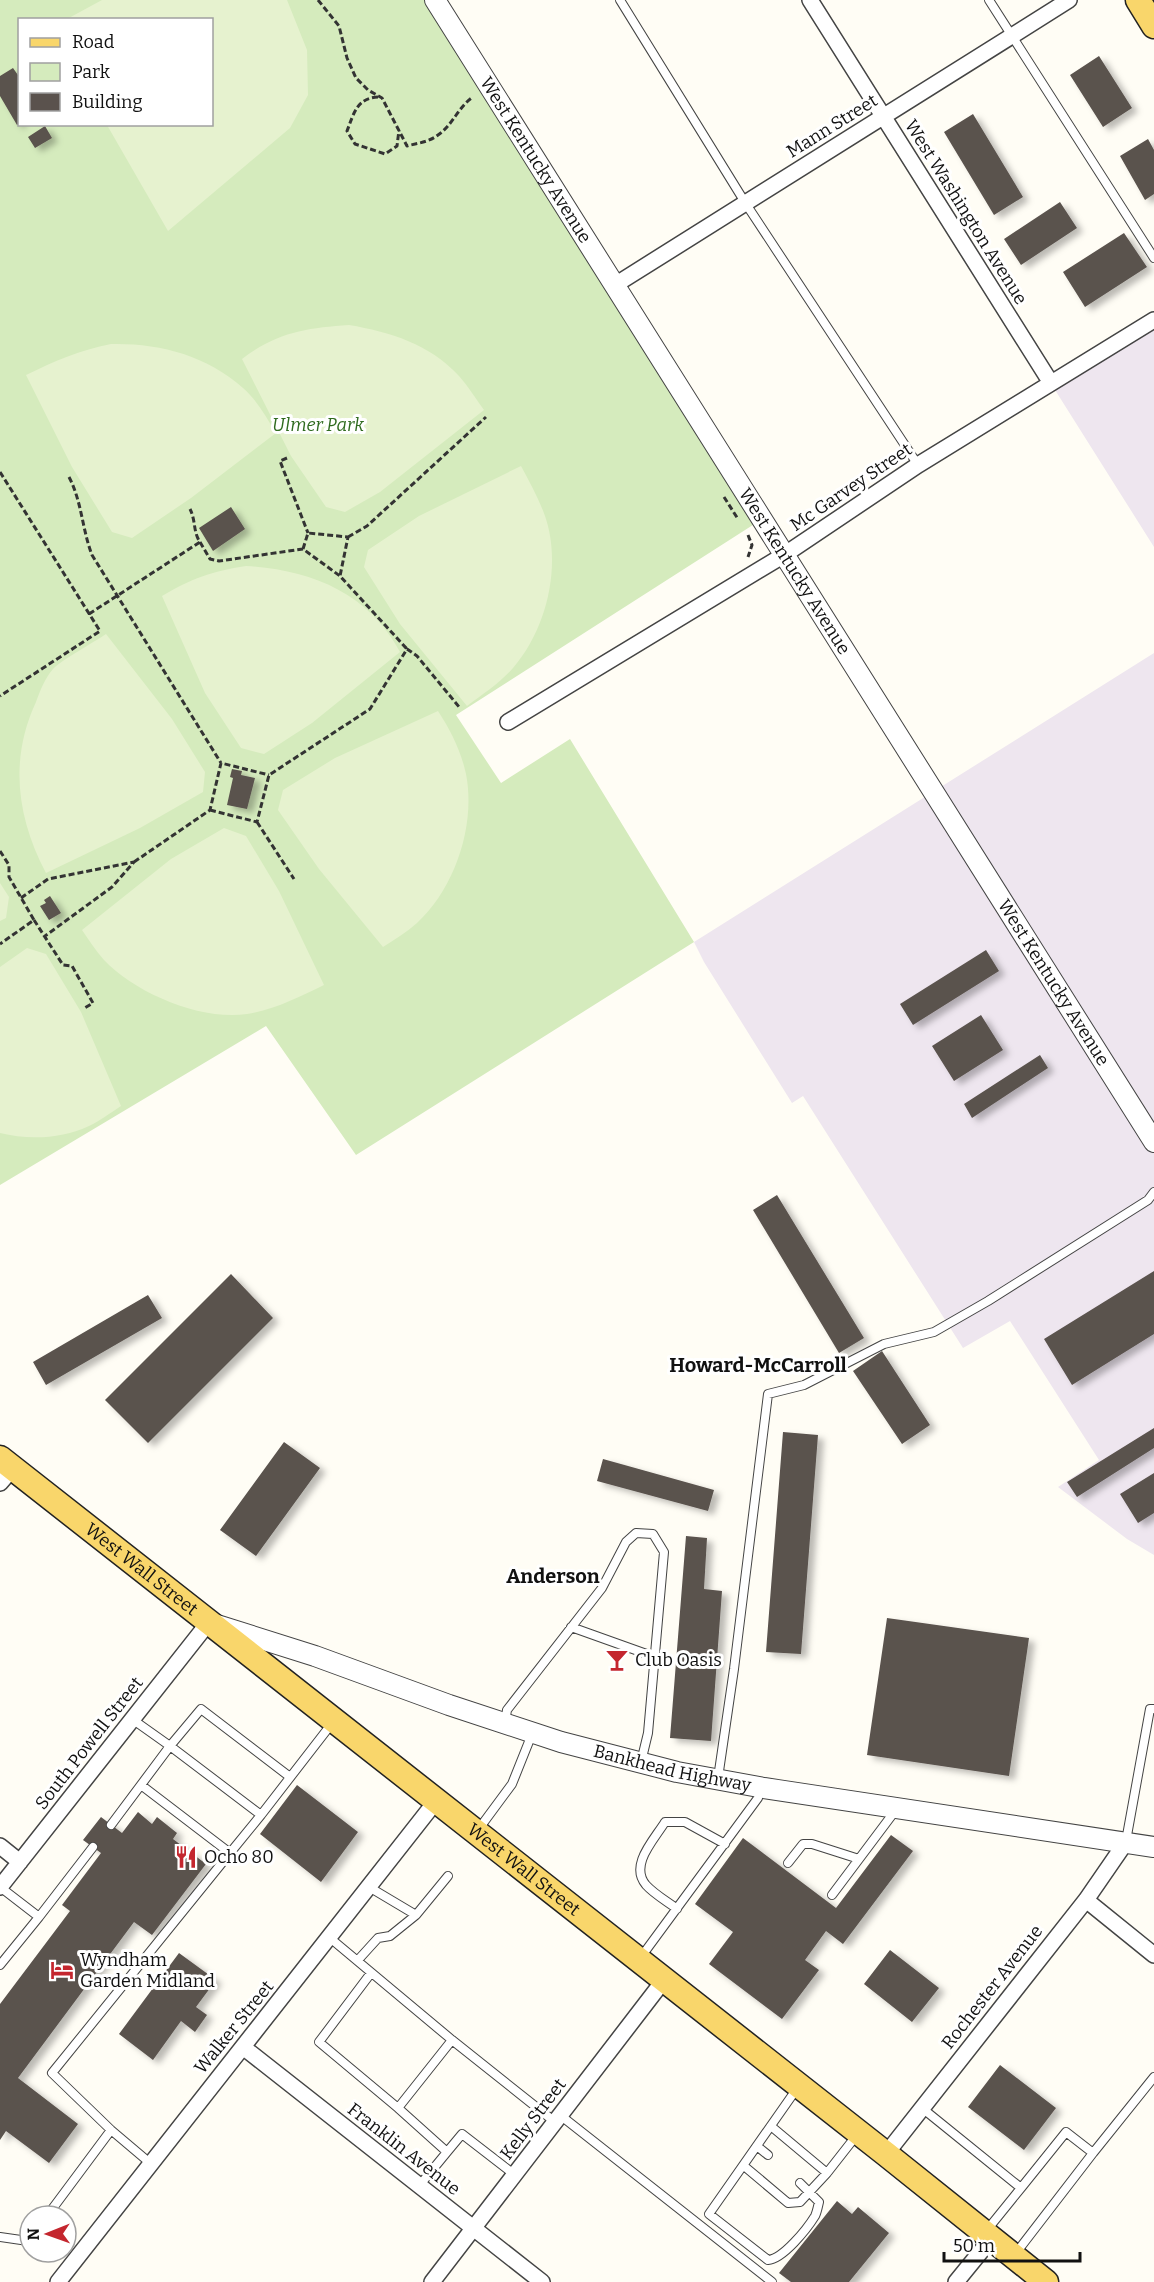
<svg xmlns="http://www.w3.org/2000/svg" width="1154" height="2282" font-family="Bitter,serif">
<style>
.industrial{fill:#eee6ef}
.green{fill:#d5ebbd;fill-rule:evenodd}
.pitch{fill:#e6f2cf}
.building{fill:#5a524d;filter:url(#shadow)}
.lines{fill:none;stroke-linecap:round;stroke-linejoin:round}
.service-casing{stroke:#444;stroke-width:10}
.minor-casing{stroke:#444;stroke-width:18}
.tertiary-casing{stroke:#444;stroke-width:22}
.primary-casing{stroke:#222;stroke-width:27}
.path{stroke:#333;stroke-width:3;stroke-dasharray:6 3;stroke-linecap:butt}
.service{stroke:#fff;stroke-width:8}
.minor{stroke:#fff;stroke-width:15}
.tertiary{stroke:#fff;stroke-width:20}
.primary{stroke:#f9d66b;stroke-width:24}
.labels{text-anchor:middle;stroke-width:6;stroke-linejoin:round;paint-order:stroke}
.street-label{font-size:18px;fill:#111;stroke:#fff}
.park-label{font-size:18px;font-style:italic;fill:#2f6b1f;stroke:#fff}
.poi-label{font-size:18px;fill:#111;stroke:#fff;text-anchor:start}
.neighbourhood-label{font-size:20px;font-weight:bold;fill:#111;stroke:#fff}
</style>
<defs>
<filter id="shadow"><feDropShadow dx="6" dy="4" stdDeviation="3" flood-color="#0004"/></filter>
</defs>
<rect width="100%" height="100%" fill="#fffdf5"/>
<!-- industrial -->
<path class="industrial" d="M1154,316V547L1050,382Z
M1154,653V1555L1127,1539L1058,1487L1099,1460L1010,1321L963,1348L803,1096L792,1103L704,962L694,942Z"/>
<!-- green -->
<path class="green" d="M0,0H427L756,523L456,715L501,783L570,739L694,942L356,1155L266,1026L0,1185ZM20,20H212V124H20Z"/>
<!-- pitch -->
<path class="pitch" d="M102,0H287L307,50L308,95L290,128L168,231L107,125L212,124V20L67,19Z
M349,325C390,332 430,344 459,376C468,386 476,399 484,410L380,492L345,512L326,507L291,456L242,359C277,332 307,328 349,325Z
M111,344C159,343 206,355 243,388C257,400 266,417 276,433L191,498L132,538L112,532L72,467L26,375C55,361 80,350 111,344Z
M521,466C530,483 539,499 545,516C562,565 547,629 513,668C500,683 483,694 467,706L400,624L364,567L368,550L419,516Z
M246,566C310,570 368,592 400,652L312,723L264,754L241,748L205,693L162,596C191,579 212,571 246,566Z
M106,634L172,719L205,772L203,792L140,828L46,873C17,818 9,760 36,702C40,691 45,678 53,669C63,659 93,643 106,634Z
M438,711C451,731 461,751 466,774C476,825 455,888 417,923C407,932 395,939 383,947L319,869L278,810L283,790L335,758Z
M224,828L246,836L279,891L324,985C299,997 274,1010 247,1014C201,1021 135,993 104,960C96,951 89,940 82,930L171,859Z
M0,883L9,897L6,918L0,921Z
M27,948L46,954L81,1012L121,1106C110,1113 100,1121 89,1126C62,1139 28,1140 0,1133V967Z"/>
<!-- building -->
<path class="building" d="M1099,56L1132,108L1103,127L1070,75Z
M13,68L20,78V123L17,125L0,96V76Z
M973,114L1023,197L994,215L944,132Z
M45,126L52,138L35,148L28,137Z
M1148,139L1154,150V194L1145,200L1120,156Z
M1060,202L1077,228L1021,265L1004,239Z
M1124,233L1147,267L1085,307L1063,272Z
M231,507L245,529L213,551L199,528Z
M232,769L242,771L241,775L255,778L247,809L227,805L233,778L230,777Z
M50,896L61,913L49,920L40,906L46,903L44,900Z
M986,950L999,971L913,1025L900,1004Z
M981,1015L1003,1050L954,1081L932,1046Z
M1040,1055L1048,1068L972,1118L964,1104Z
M777,1195L864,1338L839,1353L753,1210Z
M1154,1271V1334L1072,1385L1044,1339Z
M231,1274L273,1318L148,1443L105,1400Z
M148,1295L162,1318L46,1385L33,1362Z
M882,1351L930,1425L902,1444L853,1371Z
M1154,1428V1448L1077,1497L1067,1482Z
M783,1432L818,1435L801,1654L766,1652Z
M284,1442L320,1468L256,1556L220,1530Z
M603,1459L714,1490L708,1511L597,1481Z
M1154,1473V1513L1138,1523L1120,1494Z
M686,1536L707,1538L704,1589L722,1591L711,1741L670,1738Z
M887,1618L1029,1638L1009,1776L867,1755Z
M297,1785L358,1832L321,1882L260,1834Z
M138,1812L152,1824L157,1817L177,1833L173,1839L206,1864L152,1935L134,1922L18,2078L78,2124L49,2163L6,2131L0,2140V2004L70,1911L62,1905L101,1853L83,1840L101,1817L122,1833Z
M891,1835L913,1851L843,1944L826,1931L805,1960L819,1970L782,2019L709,1964L733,1932L695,1904L743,1838L836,1908Z
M890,1950L939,1988L912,2022L864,1984Z
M179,1953L216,1980L196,2007L207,2015L195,2032L181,2021L153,2060L119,2034Z
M1000,2065L1056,2108L1024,2150L968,2107Z
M837,2201L852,2214L858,2207L889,2233L849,2282H791L779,2273Z"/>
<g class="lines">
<!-- service casing -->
<g class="service-casing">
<path id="service" d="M620,0L746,204L918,465
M989,0L1154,258
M571,1627L655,1657
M505,1722L507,1710L602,1588L626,1542L636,1533L653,1534L664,1552L648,1733L641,1762
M290,1777L201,1709L170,1746L261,1815L333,1722
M718,1778L734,1669L768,1394L804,1385L884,1344L934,1332L988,1301L1148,1200L1154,1192
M141,1785L230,1853L261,1815
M111,1825L170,1746L132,1719
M478,1830L512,1784L532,1734
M1126,1841L1150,1709H1154
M788,1863L803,1844H812L859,1859
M0,1887L39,1917L93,1847
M369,1887L416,1915L448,1876
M832,1895L895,1811
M677,1909C668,1902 654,1894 646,1885C629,1865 654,1840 665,1822H685L725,1844
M330,1938L452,2040L555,2122
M641,1957L758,1798L760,1788
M358,1960L378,1938L390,1936L416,1915
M0,1965L39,1917
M371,1973L319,2042L398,2108
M798,2087L709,2214L768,2260C783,2259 807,2229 815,2216C817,2212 818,2206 819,2202L800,2183
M922,2108L1021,2188L987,2230
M560,2115L772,2282
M772,2127L827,2173
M758,2147L768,2155
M447,2152L462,2134L515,2175
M1093,2153L1154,2077
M150,2163L111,2130L52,2073L230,1853
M744,2166L788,2203L800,2202L827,2173L856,2136
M419,2186L447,2152L398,2108L452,2040
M47,2216L111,2130
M0,2237L28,2241L30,2238
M1016,2253L1093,2153L1066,2132L1021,2188"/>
</g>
<!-- minor casing -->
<g class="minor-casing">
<path id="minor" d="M810,0L1051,383
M615,285L1069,0
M508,722L784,555L918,465L1154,320
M0,1483L13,1468
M0,1846L20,1862
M0,1887L209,1622
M1086,1900L1154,1955
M243,2047L542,2282
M886,2154L1086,1900L1126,1842
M58,2282L436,1801
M432,2282L664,1980
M956,2282L991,2239"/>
</g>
<!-- tertiary casing -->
<g class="tertiary-casing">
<g id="tertiary">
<path id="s1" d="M435,0L1154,1142"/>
<path id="s2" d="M217,1625L315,1656L449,1705L561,1742L677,1772L764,1788L1154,1847"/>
</g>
</g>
<!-- primary casing -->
<g class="primary-casing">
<g id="primary">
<path d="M1138,0L1154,26"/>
<path id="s3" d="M0,1458L886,2154L1046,2282"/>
</g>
</g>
<!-- path -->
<path class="path" d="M318,0L339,26L347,58L356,78L368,90L382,98L407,146C418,143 429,142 438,135C453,125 458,107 473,97
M378,97C357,98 354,113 347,131L355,144L385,154L397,146L399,130
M287,458L280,461L308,533
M0,472L100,631L0,696
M69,477C82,502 82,529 92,555L221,763
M724,497L738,519
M748,535L752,545L748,557
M348,537L367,526L486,417
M200,542L210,559L219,561L303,549L340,576
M303,549L308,533L348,537L340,576L407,649
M89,614L200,542C193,532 196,521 190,509
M210,810L257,822L269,775L370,709L407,649L417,656L460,708
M257,822L294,879
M0,851L9,865V877L34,920L0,944
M134,862L210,810L221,763L269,775
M21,898L48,879L134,862L112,887L45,936
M34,920L63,965L72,966L93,1003L83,1009"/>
<!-- service -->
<use href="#service" class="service"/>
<!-- minor -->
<use href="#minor" class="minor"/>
<!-- tertiary -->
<use href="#tertiary" class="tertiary"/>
<!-- primary -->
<use href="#primary" class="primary"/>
</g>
<!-- icons -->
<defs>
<g id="bar-bare" transform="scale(1.8)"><path d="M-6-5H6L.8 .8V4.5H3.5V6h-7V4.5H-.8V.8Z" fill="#c4262e" stroke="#fff" stroke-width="2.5" paint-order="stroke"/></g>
<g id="restaurant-bare" transform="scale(1.8)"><path d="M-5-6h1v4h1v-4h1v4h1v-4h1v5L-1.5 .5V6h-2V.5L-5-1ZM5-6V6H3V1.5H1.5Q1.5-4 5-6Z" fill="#c4262e" stroke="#fff" stroke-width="2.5" paint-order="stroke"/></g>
<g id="hotel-bare" transform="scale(1.8)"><path d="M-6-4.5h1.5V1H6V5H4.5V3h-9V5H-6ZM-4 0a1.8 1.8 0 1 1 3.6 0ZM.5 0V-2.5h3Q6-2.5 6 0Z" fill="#c4262e" stroke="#fff" stroke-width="2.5" paint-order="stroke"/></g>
</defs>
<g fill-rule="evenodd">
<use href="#bar-bare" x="617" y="1660"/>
<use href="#restaurant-bare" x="186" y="1857"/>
<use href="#hotel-bare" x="62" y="1970"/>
</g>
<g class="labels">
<!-- street labels -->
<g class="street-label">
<text transform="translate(832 126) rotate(-32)" y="6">Mann Street</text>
<text dy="6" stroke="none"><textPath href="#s1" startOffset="189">West Kentucky Avenue</textPath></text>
<text transform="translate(966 212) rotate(58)" y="6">West Washington Avenue</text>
<text transform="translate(851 487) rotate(-34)" y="6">Mc Garvey Street</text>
<text dy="6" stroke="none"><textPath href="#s1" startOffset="675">West Kentucky Avenue</textPath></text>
<text dy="6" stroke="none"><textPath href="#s1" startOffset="1161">West Kentucky Avenue</textPath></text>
<text dy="6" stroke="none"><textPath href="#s3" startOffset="180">West Wall Street</textPath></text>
<text transform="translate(89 1743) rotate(-52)" y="6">South Powell Street</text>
<text dy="6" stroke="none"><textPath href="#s2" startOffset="478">Bankhead Highway</textPath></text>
<text dy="6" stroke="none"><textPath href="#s3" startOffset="666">West Wall Street</textPath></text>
<text transform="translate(992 1987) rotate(-52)" y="6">Rochester Avenue</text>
<text transform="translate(234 2027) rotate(-51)" y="6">Walker Street</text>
<text transform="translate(533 2119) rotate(-53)" y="6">Kelly Street</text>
<text transform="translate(404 2149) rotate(38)" y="6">Franklin Avenue</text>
</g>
<!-- park labels -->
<g class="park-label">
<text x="318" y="431">Ulmer Park</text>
</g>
<!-- poi labels -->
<g class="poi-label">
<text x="635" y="1666">Club Oasis</text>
<text x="204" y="1863">Ocho 80</text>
<text x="80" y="1966">Wyndham<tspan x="80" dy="21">Garden Midland</tspan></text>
</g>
<!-- neighbourhood labels -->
<g class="neighbourhood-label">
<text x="758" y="1372">Howard-McCarroll</text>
<text x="553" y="1583">Anderson</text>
</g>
</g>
<!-- legend -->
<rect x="18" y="18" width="195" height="108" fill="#ffffff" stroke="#a0a0a0" stroke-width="1.5"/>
<rect x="30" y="38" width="30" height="9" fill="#f9d66b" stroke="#a0a0a0" stroke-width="1.5"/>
<text x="72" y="48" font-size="18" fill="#111111">Road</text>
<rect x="30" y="63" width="30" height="18" fill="#d5ebbd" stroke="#a0a0a0" stroke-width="1.5"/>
<text x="72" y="78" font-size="18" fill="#111111">Park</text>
<rect x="30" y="93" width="30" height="18" fill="#5a524d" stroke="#a0a0a0" stroke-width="1.5"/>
<text x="72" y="108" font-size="18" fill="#111111">Building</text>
<!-- north arrow -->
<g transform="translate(48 2234) rotate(269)"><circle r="28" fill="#ffffff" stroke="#a0a0a0" stroke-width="1.5"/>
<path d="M0-4.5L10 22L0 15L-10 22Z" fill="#c4262e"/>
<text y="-9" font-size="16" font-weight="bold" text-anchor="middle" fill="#111111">N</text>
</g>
<!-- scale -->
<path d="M944 2252v9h136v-9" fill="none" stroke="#111111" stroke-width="3"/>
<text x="953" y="2252" font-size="18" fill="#111111" stroke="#ffffff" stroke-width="4.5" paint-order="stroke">50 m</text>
</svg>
